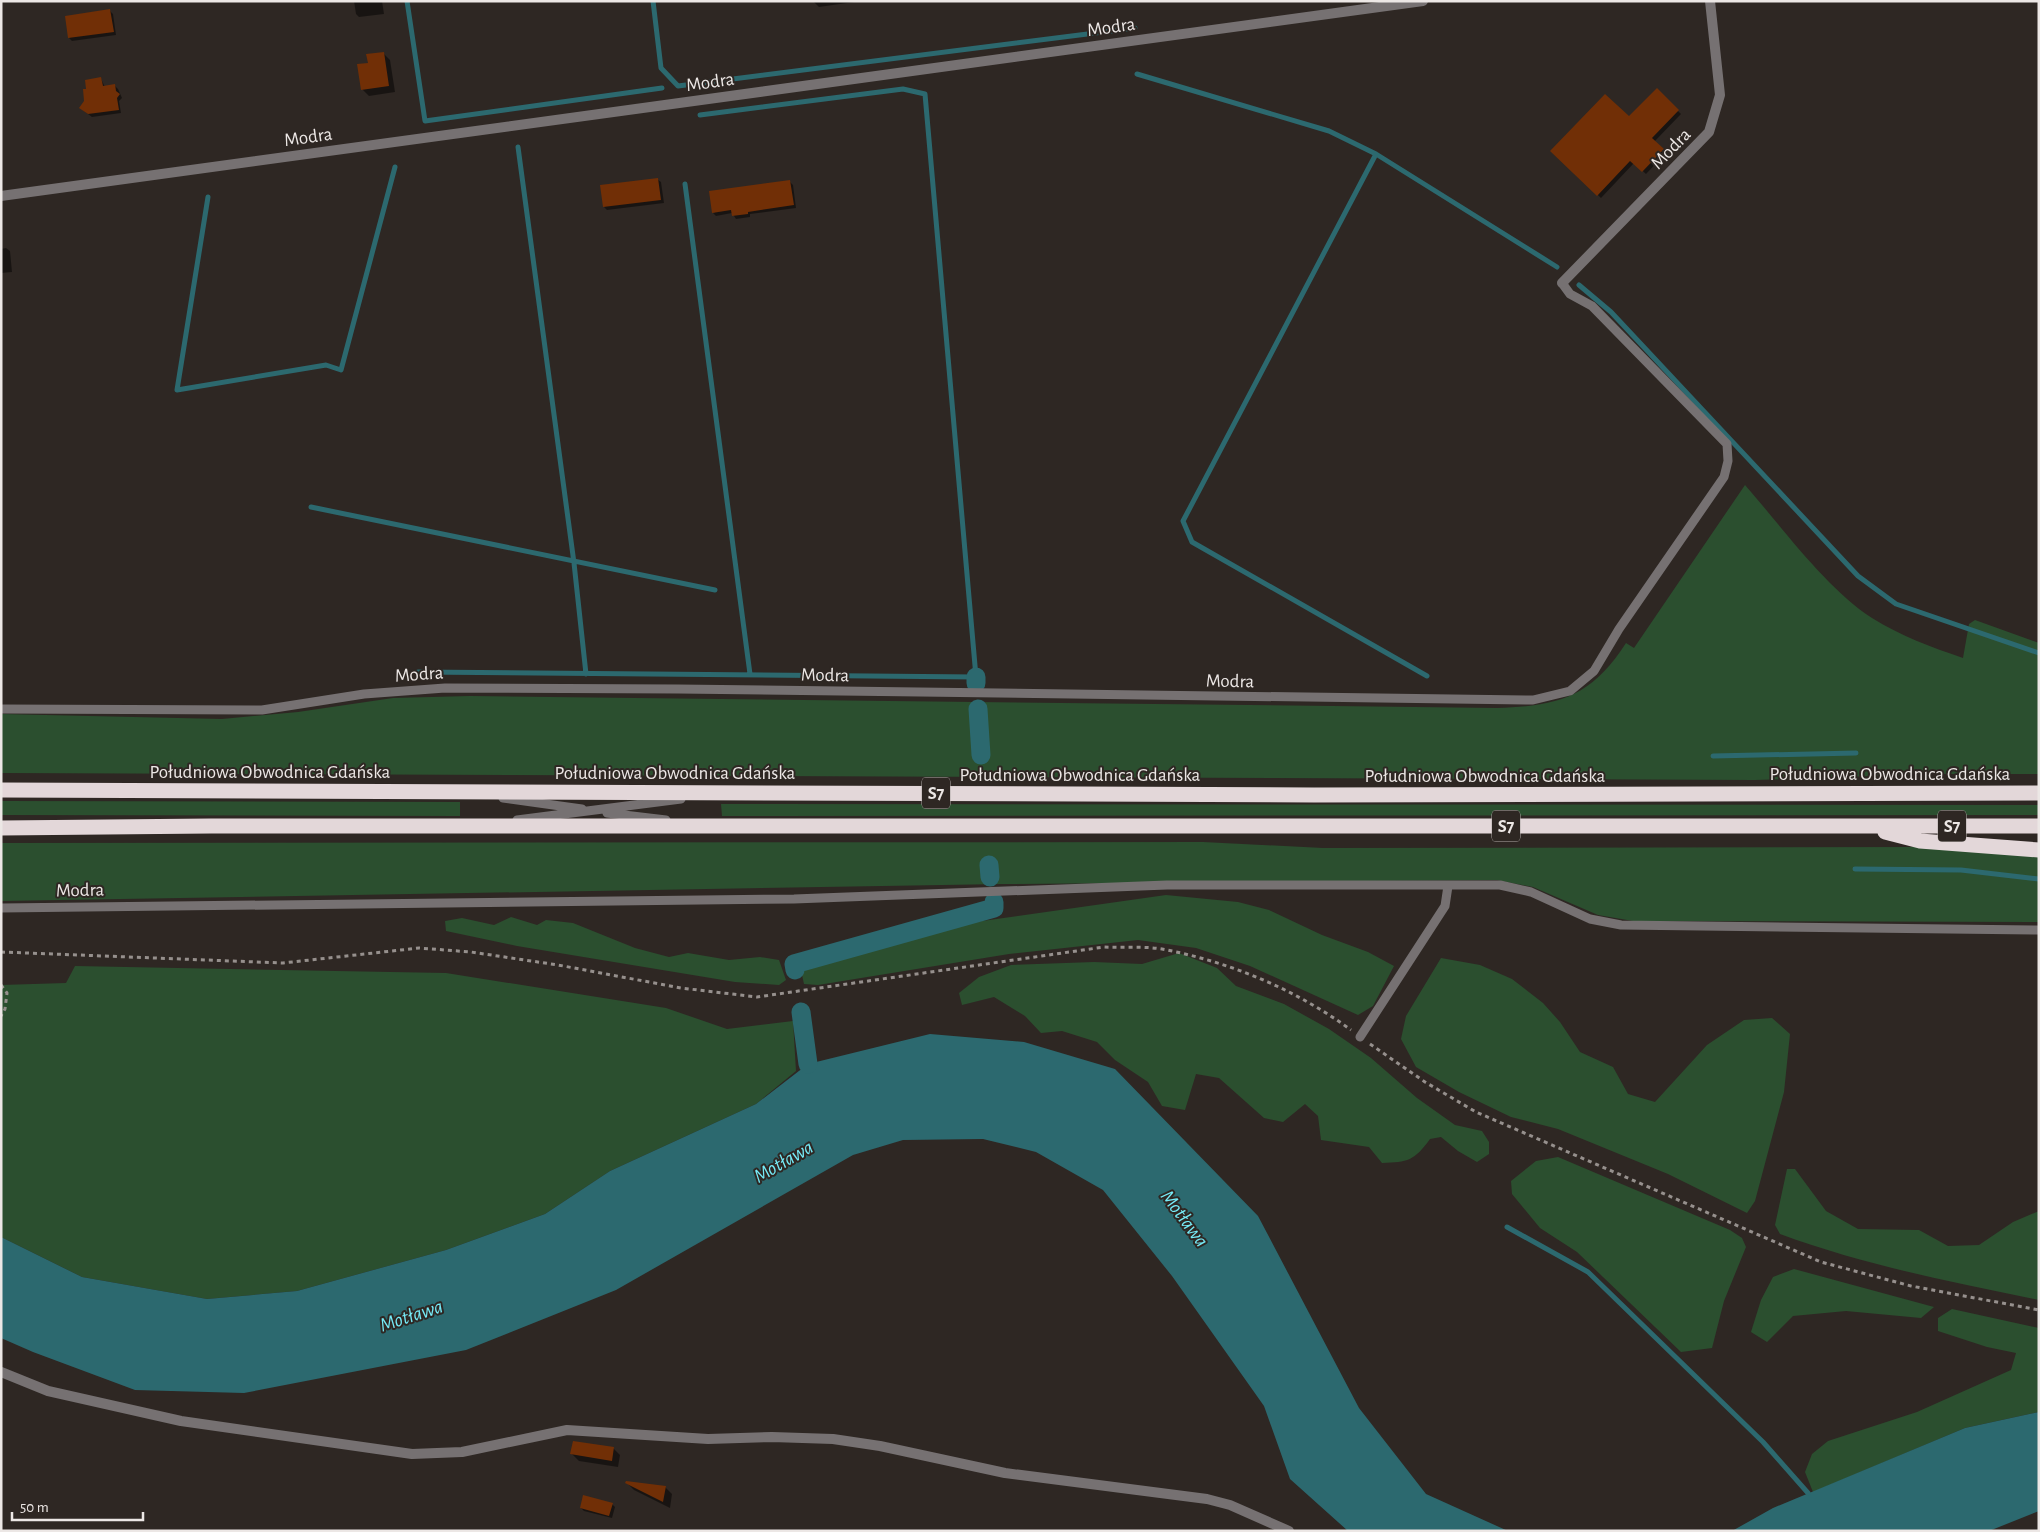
<svg xmlns="http://www.w3.org/2000/svg" width="2040" height="1532" font-family="'Alegreya Sans',sans-serif">
<style>
.green{fill:#2b4f2f}
.water{fill:#2c696f}
.shadow{fill:#0007}
.lines{fill:none;stroke-linecap:round;stroke-linejoin:round}
.stream{stroke:#2c696f;stroke-width:5}
.canal{stroke:#2c696f;stroke-width:19}
.building{fill:#712f06}
.path{stroke:#96908d;stroke-width:3;stroke-dasharray:4 4;stroke-linecap:butt}
.lane{stroke:#767172;stroke-width:9}
.street{stroke:#767172;stroke-width:10}
.highway{stroke:#e3d7d9;stroke-width:15}
.labels{text-anchor:middle;stroke-width:4;stroke-linejoin:round;paint-order:stroke}
.shield{fill:#2e2723;stroke:#b3adab;stroke-width:1}
.shield-label{font-size:18px;font-weight:bold;fill:#ece7e5}
.street-label{font-size:19px;fill:#ece7e5;stroke:#2e2723}
.water-label{font-size:20px;font-style:italic;fill:#76ecf8;stroke:#2e2723}
</style>
<rect width="100%" height="100%" fill="#2e2723"/>
<!-- green -->
<path class="green" d="M1745,485C1782,527 1825,587 1872,618C1901,636 1931,647 1963,658L1969,624L1975,620L2039,643V774H1930L1755,780L1,773V714L222,719L298,712L393,698L470,696L1497,708C1559,706 1591,697 1626,643L1634,648Z
M1,801L460,802V816L1,815Z
M721,804L2039,805V815L722,816Z
M1203,842L1323,848L1920,847L2039,857V922L1633,921L1598,915L1533,887L1497,880L1003,884L1,901V843Z
M1166,895L1238,902L1269,910L1322,935L1368,952L1394,966L1373,1006L1358,1015L1250,966L1196,948L1138,940L1009,954L818,985L804,984L802,975L807,965L819,960L975,922Z
M511,917L537,925L546,920L573,923L635,948L669,957L688,953L729,960L760,957L779,960L786,980L779,985L735,982L517,946L446,931L445,921L462,918L494,925Z
M1179,953L1217,968L1236,986L1284,1004L1329,1029L1371,1058L1417,1098L1455,1125L1482,1131L1489,1142V1154L1477,1162L1458,1151L1441,1137L1430,1139C1414,1161 1408,1162 1382,1163L1369,1147L1321,1140L1318,1116L1305,1104L1283,1122L1264,1118L1219,1078L1196,1074L1185,1110L1162,1106L1148,1082L1115,1060L1097,1042L1062,1031L1041,1033L1025,1016L994,997L962,1005L959,993L979,977L1011,965L1094,962L1142,964Z
M1441,958L1480,965L1512,979L1543,1003L1560,1022L1580,1052L1613,1067L1628,1094L1655,1102L1707,1045L1744,1020L1772,1018L1790,1034L1784,1092L1755,1201L1747,1213L1668,1174L1558,1129L1511,1117L1459,1092L1416,1067L1401,1039L1406,1016Z
M75,966L446,973L666,1008L727,1029L793,1021L796,1071L756,1104L610,1171L545,1214L446,1250L297,1291L207,1299L82,1277L1,1237V985L66,983Z
M1558,1157L1730,1230L1742,1238L1746,1247L1724,1301L1712,1348L1681,1352L1577,1252L1540,1228L1512,1194L1511,1181L1536,1161Z
M1787,1169H1795L1826,1211L1858,1229L1919,1230L1948,1246L1979,1245L2013,1222L2039,1211V1300C1951,1282 1864,1265 1780,1234L1775,1225Z
M1794,1269L1934,1307L1921,1318L1846,1311L1793,1316L1767,1342L1751,1332L1761,1300L1773,1277Z
M1952,1309L2039,1328V1412L1965,1428L1813,1492L1805,1472L1812,1454L1828,1441L1917,1412L2011,1370L2016,1353L1987,1347L1938,1331V1318Z"/>
<!-- water -->
<path class="water" d="M930,1034L1024,1042L1115,1069L1258,1216L1359,1408L1426,1494L1508,1531H1348L1290,1479L1264,1406L1172,1276L1103,1190L1036,1152L983,1139L903,1140L853,1155L616,1290L466,1350L244,1393L135,1390L33,1352L1,1338V1237L82,1277L207,1299L297,1291L446,1250L545,1214L610,1171L756,1104L808,1064Z
M2039,1412V1511L1989,1531H1732L1773,1508L1965,1428Z"/>
<!-- shadow -->
<path class="shadow" d="M354,1H382L384,14L359,17L356,14Z
M813,1H854V2L819,7Z
M110,11L113,14L116,35L72,41L69,38Z
M383,53L390,60L395,92L369,96L362,89L369,64Z
M101,79L105,87L115,86L118,89L122,98L119,101L121,113L92,117L80,108L85,102L87,90Z
M1657,90L1681,114L1654,142L1666,153L1646,174L1634,163L1601,198L1552,151L1629,118Z
M657,179L661,182L664,203L607,210L604,207Z
M790,182L793,185L796,208L750,214V217L736,219L732,213L716,216L713,213Z
M6,248L10,251L12,272L1,273V249Z
M613,1448L620,1455L618,1467L579,1461L572,1454Z
M627,1483L665,1487L672,1494L670,1508L634,1490Z
M612,1504L615,1507L612,1518L584,1511L581,1508Z"/>
<g class="lines">
<!-- stream -->
<path class="stream" d="M407,1L425,121L662,88
M653,1L661,68L678,86L1135,28
M1137,74L1329,131L1376,154L1557,267
M518,147L574,563L586,674
M1376,154L1183,521L1192,542L1427,676
M685,184L750,674
M208,197L177,390L326,365L341,370L395,167
M1579,285L1611,312L1858,576L1896,604L2039,653
M311,507L715,590
M418,672L976,677L925,94L903,89L700,115
M1713,756L1856,753
M1855,869L1961,870L2039,879
M1507,1227L1588,1272L1763,1442L1808,1493"/>
<!-- canal -->
<path class="canal" d="M976,677V683
M978,709L981,755
M989,865L990,877
M795,970L794,964L994,908V902
M801,1012L808,1064"/>
</g>
<!-- building -->
<path class="building" d="M110,9L114,32L68,38L65,16Z
M384,52L389,86L361,90L357,64L368,63L366,54Z
M101,77L103,86L115,84L116,91L120,94L117,98L119,110L88,114L79,108L84,101L83,89H86L85,80Z
M1657,88L1679,110L1652,138L1664,149L1642,172L1630,161L1597,196L1550,151L1605,94L1629,116Z
M658,178L661,200L603,207L600,185Z
M790,180L794,205L748,212V214L732,216L731,210L712,213L709,191Z
M573,1441L614,1447L612,1461L570,1454Z
M626,1481L666,1486L663,1502L625,1483Z
M583,1495L613,1503L609,1516L580,1508Z"/>
<g class="lines">
<!-- path -->
<path class="path" d="M1,952L283,963L419,948L471,952L558,965L681,988L757,997L1104,947C1123,948 1143,946 1162,949C1230,962 1295,989 1351,1030
M1,985L7,993L5,1009L1,1016
M1370,1044L1425,1082L1476,1112L1821,1262L1911,1286L2039,1310"/>
<!-- lane -->
<path class="lane" d="M1,709L262,710L364,694L445,688L678,689L1533,700L1570,691L1594,671L1619,629L1724,477L1728,461L1727,444L1592,306L1570,294L1562,283
M503,798L582,809
M607,813L666,820
M517,820L681,799
M1,908L794,899L1167,885H1500L1531,892L1590,919L1621,925L2039,930
M1360,1037L1445,906L1448,886"/>
<!-- street -->
<path class="street" d="M1,196L1423,1
M1562,283L1709,132L1720,95L1710,1
M1,1372L48,1391L181,1421L412,1454L462,1452L567,1430L708,1439L772,1437L833,1439L880,1446L1005,1473L1207,1499L1230,1505L1289,1531"/>
<!-- highway -->
<path class="highway" d="M1,790L1314,795L2039,793
M1,828L211,826H2039
M1885,832L1920,841L2039,850"/>
</g>
<g class="labels">
<!-- shield labels -->
<g class="shield">
<rect x="922" y="777.5" width="28" height="31" rx="4"/>
<rect x="1492" y="810.5" width="28" height="31" rx="4"/>
<rect x="1938" y="810.5" width="28" height="31" rx="4"/>
</g>
<g class="shield-label">
<text x="936" y="799">S7</text>
<text x="1506" y="832">S7</text>
<text x="1952" y="832">S7</text>
</g>
<!-- street labels -->
<g class="street-label">
<text transform="translate(1111 26) rotate(-8)" y="7">Modra</text>
<text transform="translate(710 81) rotate(-8)" y="7">Modra</text>
<text transform="translate(308 136) rotate(-8)" y="7">Modra</text>
<text transform="translate(1670 148) rotate(-46)" y="7">Modra</text>
<text transform="translate(419 673) rotate(-4)" y="7">Modra</text>
<text transform="translate(825 674) rotate(1)" y="7">Modra</text>
<text transform="translate(1230 680) rotate(1)" y="7">Modra</text>
<text x="270" y="778">Południowa Obwodnica Gdańska</text>
<text x="675" y="779">Południowa Obwodnica Gdańska</text>
<text x="1890" y="780">Południowa Obwodnica Gdańska</text>
<text x="1080" y="781">Południowa Obwodnica Gdańska</text>
<text x="1485" y="782">Południowa Obwodnica Gdańska</text>
<text transform="translate(80 889) rotate(-1)" y="7">Modra</text>
</g>
<!-- water labels -->
<g class="water-label">
<text transform="translate(783 1161) rotate(-30)" y="7">Motława</text>
<text transform="translate(1185 1218) rotate(53)" y="7">Motława</text>
<text transform="translate(411 1315) rotate(-18)" y="7">Motława</text>
</g>
</g>
<!-- border -->
<rect width="2040" height="1532" fill="none" stroke="#ece7e5" stroke-width="5"/>
<!-- scale -->
<path d="M12 1512v8h131v-8" fill="none" stroke="#ece7e5" stroke-width="2.5"/>
<text x="20" y="1512" font-size="15" fill="#ece7e5" stroke="#2e2723" stroke-width="4" paint-order="stroke">50 m</text>
</svg>
